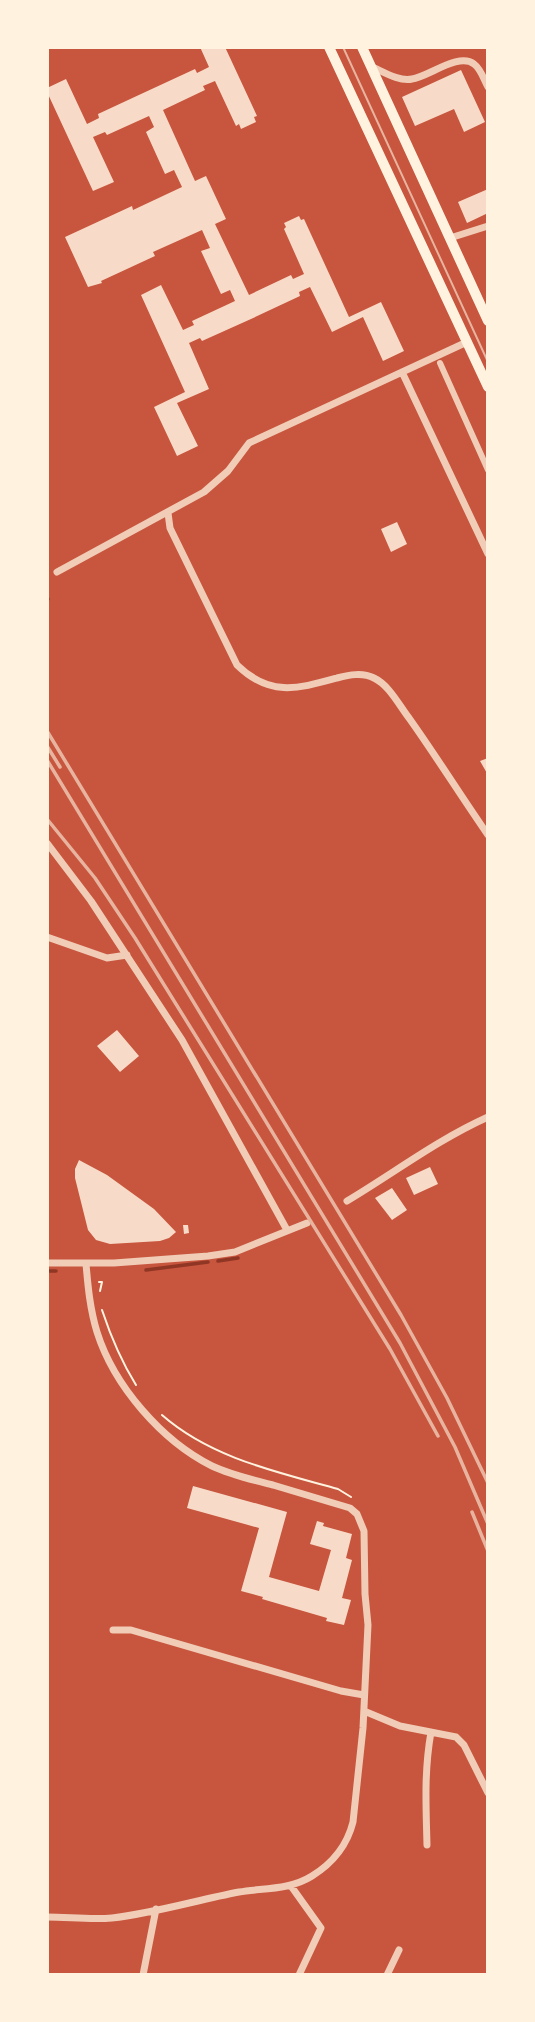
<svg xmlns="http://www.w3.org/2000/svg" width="535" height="2022" font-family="Figtree,sans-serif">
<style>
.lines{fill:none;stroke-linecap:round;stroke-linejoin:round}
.stream{stroke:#8f3625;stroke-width:3.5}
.building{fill:#f7dbc8}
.path{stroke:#fff3e0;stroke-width:2}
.pedestrian{stroke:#f1ccb7;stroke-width:6}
.minor{stroke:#f1ccb7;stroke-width:7}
.secondary{stroke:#fff3e0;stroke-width:10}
.tram{stroke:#e9b49f;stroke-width:2}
.rail{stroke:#e9b49f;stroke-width:3.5}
</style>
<rect width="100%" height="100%" fill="#c8553d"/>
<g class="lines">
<!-- stream -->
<path class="stream" d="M47,599H48
M218,1261L238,1258
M146,1270L208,1262
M47,1271H56"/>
</g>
<!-- building -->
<path class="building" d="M200,47H225L257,116L254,117L256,122L241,129L239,124L236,126L215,81L203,86L205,90L163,110L195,181L206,176L226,219L215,224L249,295L291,275L293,279L304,274L284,229L286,227L284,223L299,216L301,220L304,219L349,317L381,302L404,351L383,361L363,317L332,332L310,287L299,292L300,296L251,319L202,341L200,338L189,343L209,389L177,403L198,446L177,456L154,407L185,392L141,295L161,285L183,330L194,325L192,321L235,301L230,290L221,294L201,251L210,248L202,230L153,252L155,256L101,281L102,283L88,287L65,237L132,206L133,210L182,187L174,170L165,174L146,132L154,127L149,116L107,135L105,132L93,137L114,182L93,191L47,92V88L66,79L87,124L99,118L98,114L141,94L195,69L197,73L209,67Z
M461,70L485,122L464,132L454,109L415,126L402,97Z
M488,189V213L467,223L458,202Z
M397,522L407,544L391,552L381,529Z
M488,758V775L480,761Z
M117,1030L139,1056L120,1072L97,1046Z
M79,1160L107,1175L154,1209L176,1232L169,1238L160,1241L110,1244L96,1240L88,1230L75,1178V1169Z
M430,1167L438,1184L414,1195L406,1178Z
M392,1188L407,1210L392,1220L375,1198Z
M183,1225H188L189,1233L184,1234Z
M193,1486L287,1512L269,1577L319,1591L331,1550L310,1544L317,1521L324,1523L323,1526L352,1534L346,1558L352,1560L342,1598L351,1600L344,1625L326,1621L327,1618L262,1599L263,1597L241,1591L259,1528L187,1508Z"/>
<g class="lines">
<!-- path -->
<path class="path" d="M99,1282H102L100,1291
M102,1310C111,1337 121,1361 136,1385
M162,1415C211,1458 277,1472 338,1489L351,1497"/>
<!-- pedestrian -->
<path class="pedestrian" d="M440,363L488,470"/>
<!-- minor -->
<path class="minor" d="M370,66C382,71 399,82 412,79C428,77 459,52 474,64C481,69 484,80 488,87
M450,238L488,226
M402,372L488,554
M168,513L170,528L237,665C270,697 297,689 337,678C349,675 362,672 374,678C389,685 399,705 409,718C436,756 461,796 488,835
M57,572L204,492L228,471L249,443L467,342
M47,843L91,901L182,1040L287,1230
M47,937L107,958L127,955
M347,1201C394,1173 437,1140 488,1117
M47,1263H114L208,1256L235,1252L307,1223
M113,1630H131L341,1691L364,1695
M364,1711L400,1726L456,1737L464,1745L488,1793
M427,1845C426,1805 424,1772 431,1732
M291,1886L321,1928L299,1975
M47,1917C68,1917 91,1920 112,1918C155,1913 197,1900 239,1892C263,1888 290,1890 312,1876C333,1863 347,1846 353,1822L363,1728L368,1625L365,1594L364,1531L357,1514L350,1508C324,1500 299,1493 273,1485C253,1480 231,1475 212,1466C162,1441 114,1386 97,1332C90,1309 88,1287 86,1264
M143,1975L156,1909
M387,1975L399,1950"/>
<!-- secondary -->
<path class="secondary" d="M329,47L488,387
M362,47L488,321"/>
<!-- tram -->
<path class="tram" d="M343,47L488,362"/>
<!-- rail -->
<path class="rail" d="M47,731L401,1315L447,1398L488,1483
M47,746L60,767
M47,760L400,1343L455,1447L488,1524
M47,819L95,878L135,938L390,1349L438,1436
M472,1512L488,1551"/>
</g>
<!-- border -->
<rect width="535" height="2022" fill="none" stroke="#fff3e0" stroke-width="98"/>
</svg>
